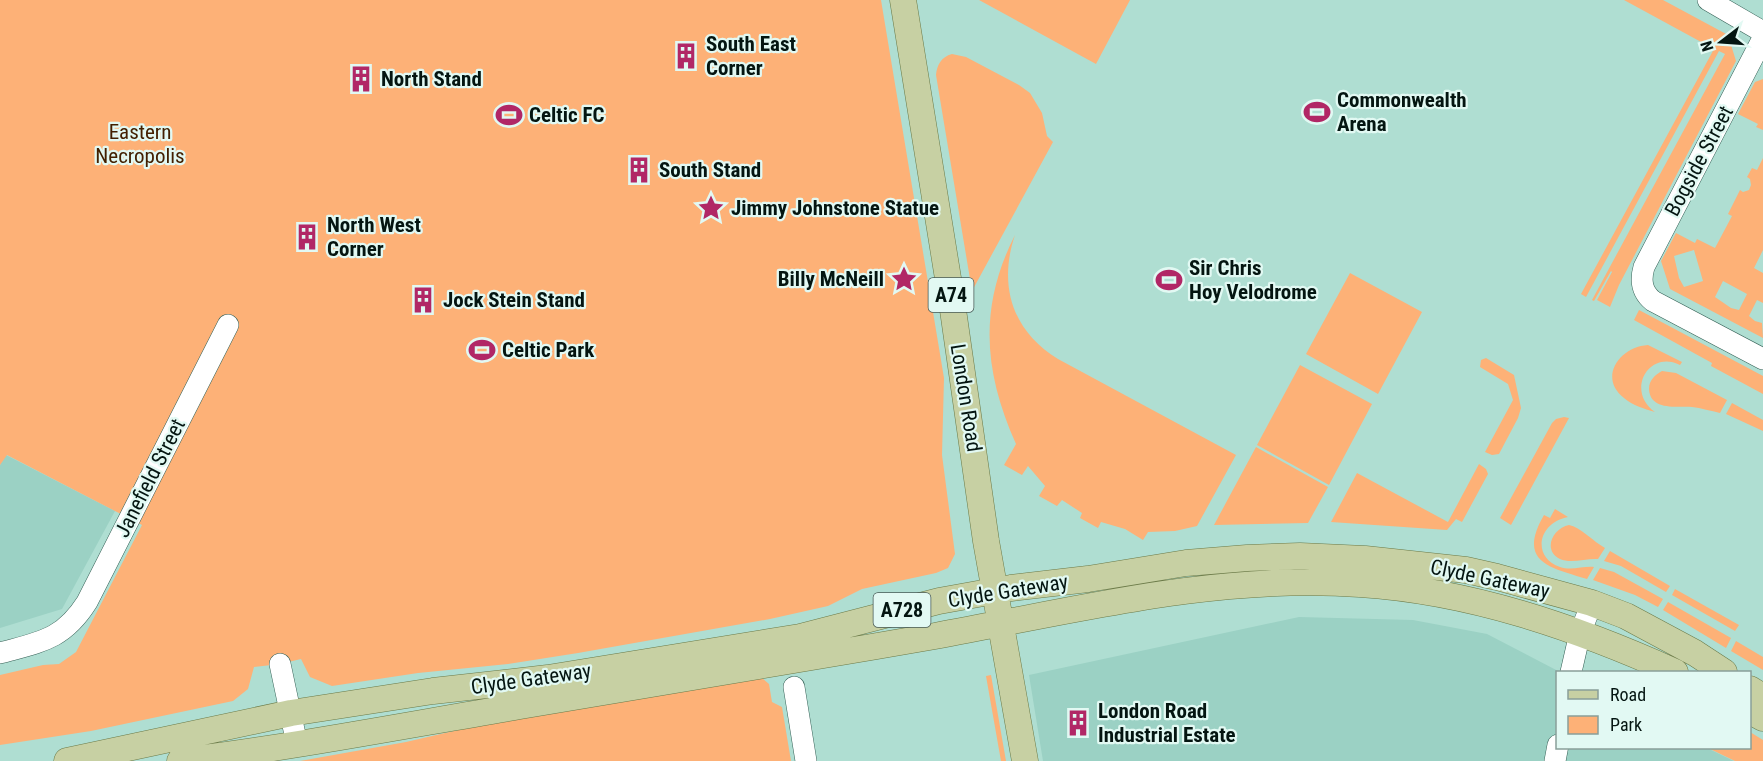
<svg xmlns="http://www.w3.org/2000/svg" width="1763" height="761" font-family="'Roboto Condensed',sans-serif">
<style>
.built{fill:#9bd1c4}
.green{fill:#fdb177;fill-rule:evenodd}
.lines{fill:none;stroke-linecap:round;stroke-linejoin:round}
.minor-casing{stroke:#356056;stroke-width:22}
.major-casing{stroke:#6b7a48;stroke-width:27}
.minor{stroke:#fff;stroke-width:21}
.major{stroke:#c7d0a3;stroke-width:26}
.labels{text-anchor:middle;stroke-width:4.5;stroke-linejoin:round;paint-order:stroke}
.shield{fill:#e2f9f3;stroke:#475955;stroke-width:1.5}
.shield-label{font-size:20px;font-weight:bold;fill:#041511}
.poi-label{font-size:21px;font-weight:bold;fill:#041511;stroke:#e2f9f3;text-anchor:start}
.park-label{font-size:21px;fill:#432000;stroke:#e2f9f3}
.street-label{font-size:21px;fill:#041511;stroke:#e2f9f3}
</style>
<rect width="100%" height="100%" fill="#afded2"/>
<!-- built -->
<path class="built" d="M6,455L115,511L62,609L0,628V465Z
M1299,617L1413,620L1487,634L1560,672H1558V748H1707L1734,761H1043L1029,675Z"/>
<!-- green -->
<path class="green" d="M0,0H881L944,378L942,455L955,554L948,568L936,573L862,589L828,606L770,619L578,653L508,664L418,673L332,686L310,677L301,659L280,664L254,667L248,689L233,701L91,731L0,745V675L43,665L59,664L76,652L142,525L7,455L0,465Z
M979,0H1130L1096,64Z
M1624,0H1663L1728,35L1736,61L1619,285L1610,307L1597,300L1612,272L1611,271L1594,301L1592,300L1725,54L1719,51L1586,297L1581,294L1714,49Z
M952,54L966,57L1019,85L1030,93L1042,113L1047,136L1053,142L972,291L936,75C937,65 941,57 952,54Z
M1763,79V130L1756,127L1758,124L1738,114L1755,82Z
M1763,158V250L1754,268L1763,273V303L1757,300L1749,316L1755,321L1762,323L1763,338L1670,289L1661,261L1676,233L1695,243L1697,239L1715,248L1732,216L1728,214L1740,190L1743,192L1749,190L1751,185L1750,179L1747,177L1752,168L1757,170ZM1694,250L1703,281L1684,287L1679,278L1674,256ZM1723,281L1747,294L1739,310L1731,308L1715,297Z
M1015,235C998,285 1012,331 1058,359L1236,455L1197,526L1175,531L1148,532L1143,540L1125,529L1101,522L1098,528L1080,518L1082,513L1062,500L1057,506L1039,496L1045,486L1028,466L1022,475L1004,465L1016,444C984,372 978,308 1015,235Z
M1350,273L1422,312L1378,394L1306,354Z
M1639,310L1763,376V394L1711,366L1712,363L1634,320Z
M1648,345L1682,362L1680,365C1649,349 1625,391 1655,412C1644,409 1632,405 1624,398C1598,378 1619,347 1648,345Z
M1486,358L1514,375L1521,408L1518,418L1499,454L1492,455L1485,452L1513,400L1508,384L1480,367L1481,360Z
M1300,365L1372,404L1329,485L1257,445Z
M1662,371L1676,373L1727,400L1720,413C1711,411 1701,408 1692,407C1677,406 1650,411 1649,389C1649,380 1655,375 1662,371Z
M1732,403L1763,420V431L1726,414Z
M1564,417L1569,418L1511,525L1500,518L1552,423L1556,419Z
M1256,447L1328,487L1308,523L1214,525Z
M1479,464L1486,469L1488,474L1462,522L1456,519L1447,530L1331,522L1357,473L1448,522Z
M1555,509L1568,517C1537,523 1532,558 1560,567C1571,571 1583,566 1594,567L1587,579C1549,567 1517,562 1544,515L1550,518Z
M1569,525C1580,527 1594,542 1605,548L1598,559C1587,558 1571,564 1560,559C1542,550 1553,528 1569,525Z
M1610,551L1670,586L1666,592L1621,566L1604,561Z
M1600,568L1614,572L1663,599L1658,607L1635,595L1593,580Z
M1675,589L1739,625L1735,631L1672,595Z
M1668,602L1731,638L1726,648L1663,610Z
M1736,641L1763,657V670L1731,651Z
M991,675L1006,761H1001L986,676Z
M761,677L769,684L772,702L782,707L791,761H300L406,742L493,722Z
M1750,732L1763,740V761H1735L1708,748H1750Z"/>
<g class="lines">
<!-- minor casing -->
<g class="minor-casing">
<path id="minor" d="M1708,0L1763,32
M1763,38L1644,267C1640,281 1642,292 1653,301L1763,359
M0,653C40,642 63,640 87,602L228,325
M280,664L297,744
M1571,672L1580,633L1592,603
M794,687L806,761
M1555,761L1558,745"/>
</g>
<!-- major casing -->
<g class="major-casing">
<path id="major" d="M903,0L952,303L986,541L1025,761
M1750,689L1763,697
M1750,711L1763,718
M67,761L291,713L433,691L548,678L800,637L939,601L1011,588L1088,579L1186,563L1247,558L1300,556L1365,559L1466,570L1497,577L1592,603L1626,616L1695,653L1724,672
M180,761C294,747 407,725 520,706C659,683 797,660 935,636C1077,610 1215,574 1360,584C1470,591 1575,627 1675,672"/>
</g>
<!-- minor -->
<use href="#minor" class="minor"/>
<!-- major -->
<use href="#major" class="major"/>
</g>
<!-- icons -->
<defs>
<g id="building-bare" transform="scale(2.07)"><path d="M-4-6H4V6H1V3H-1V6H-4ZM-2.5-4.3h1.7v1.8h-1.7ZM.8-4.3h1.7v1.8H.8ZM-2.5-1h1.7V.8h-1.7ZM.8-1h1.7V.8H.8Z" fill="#b12766" stroke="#e2f9f3" stroke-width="2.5" paint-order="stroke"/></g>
<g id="stadium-bare" transform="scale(2.07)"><path d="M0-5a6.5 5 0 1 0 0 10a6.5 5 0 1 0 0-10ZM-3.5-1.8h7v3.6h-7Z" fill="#b12766" stroke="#e2f9f3" stroke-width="2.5" paint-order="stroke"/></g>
<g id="sight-bare" transform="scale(2.07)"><path d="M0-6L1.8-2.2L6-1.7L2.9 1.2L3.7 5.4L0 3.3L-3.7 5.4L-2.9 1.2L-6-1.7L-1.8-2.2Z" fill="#b12766" stroke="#e2f9f3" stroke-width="2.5" paint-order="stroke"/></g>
</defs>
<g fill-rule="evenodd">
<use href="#building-bare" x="686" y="56"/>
<use href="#building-bare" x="361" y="79"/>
<use href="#stadium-bare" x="1317" y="112"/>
<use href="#stadium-bare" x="509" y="115"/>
<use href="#building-bare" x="639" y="170"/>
<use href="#sight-bare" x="711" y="208"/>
<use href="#building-bare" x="307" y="237"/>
<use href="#sight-bare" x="904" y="279"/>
<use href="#stadium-bare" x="1169" y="280"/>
<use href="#building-bare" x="423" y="300"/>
<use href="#stadium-bare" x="482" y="350"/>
<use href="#building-bare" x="1078" y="723"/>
</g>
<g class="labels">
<!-- shield labels -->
<g class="shield">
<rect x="928.5" y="278" width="45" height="34" rx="4.5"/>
<rect x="873.5" y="593" width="57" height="34" rx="4.5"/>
</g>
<g class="shield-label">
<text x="951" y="302">A74</text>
<text x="902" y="617">A728</text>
</g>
<!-- poi labels -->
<g class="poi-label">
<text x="706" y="51">South East<tspan x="706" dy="24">Corner</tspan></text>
<text x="381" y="86">North Stand</text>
<text x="1337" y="107">Commonwealth<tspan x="1337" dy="24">Arena</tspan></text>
<text x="529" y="122">Celtic FC</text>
<text x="659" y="177">South Stand</text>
<text x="731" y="215">Jimmy Johnstone Statue</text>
<text x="327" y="232">North West<tspan x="327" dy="24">Corner</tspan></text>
<text x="1189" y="275">Sir Chris<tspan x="1189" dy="24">Hoy Velodrome</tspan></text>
<text x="884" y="286" text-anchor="end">Billy McNeill</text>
<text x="443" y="307">Jock Stein Stand</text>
<text x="502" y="357">Celtic Park</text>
<text x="1098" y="718">London Road<tspan x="1098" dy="24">Industrial Estate</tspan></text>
</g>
<!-- park labels -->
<g class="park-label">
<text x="140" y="139">Eastern<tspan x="140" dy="24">Necropolis</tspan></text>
</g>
<!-- street labels -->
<g class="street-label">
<text transform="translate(1699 161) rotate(-62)" y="7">Bogside Street</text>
<text transform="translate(966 398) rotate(81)" y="7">London Road</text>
<text transform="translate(150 478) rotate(-63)" y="7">Janefield Street</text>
<text transform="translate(1490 579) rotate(12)" y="7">Clyde Gateway</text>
<text transform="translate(1008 591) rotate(-9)" y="7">Clyde Gateway</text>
<text transform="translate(531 679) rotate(-8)" y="7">Clyde Gateway</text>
</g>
</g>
<!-- legend -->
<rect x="1556" y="671" width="195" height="78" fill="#e2f9f3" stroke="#899e99" stroke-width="1.5"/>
<rect x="1568" y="690" width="30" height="9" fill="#c7d0a3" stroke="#899e99" stroke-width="1.5"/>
<text x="1610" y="701" font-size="18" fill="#041511">Road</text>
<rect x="1568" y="716" width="30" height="18" fill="#fdb177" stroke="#899e99" stroke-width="1.5"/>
<text x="1610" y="731" font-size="18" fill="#041511">Park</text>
<!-- north arrow -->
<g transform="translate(1721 42) rotate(253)" stroke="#e2f9f3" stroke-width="4.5" paint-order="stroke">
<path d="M0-4.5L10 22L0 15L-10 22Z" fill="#041511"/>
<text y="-9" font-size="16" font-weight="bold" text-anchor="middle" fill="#041511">N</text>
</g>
</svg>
